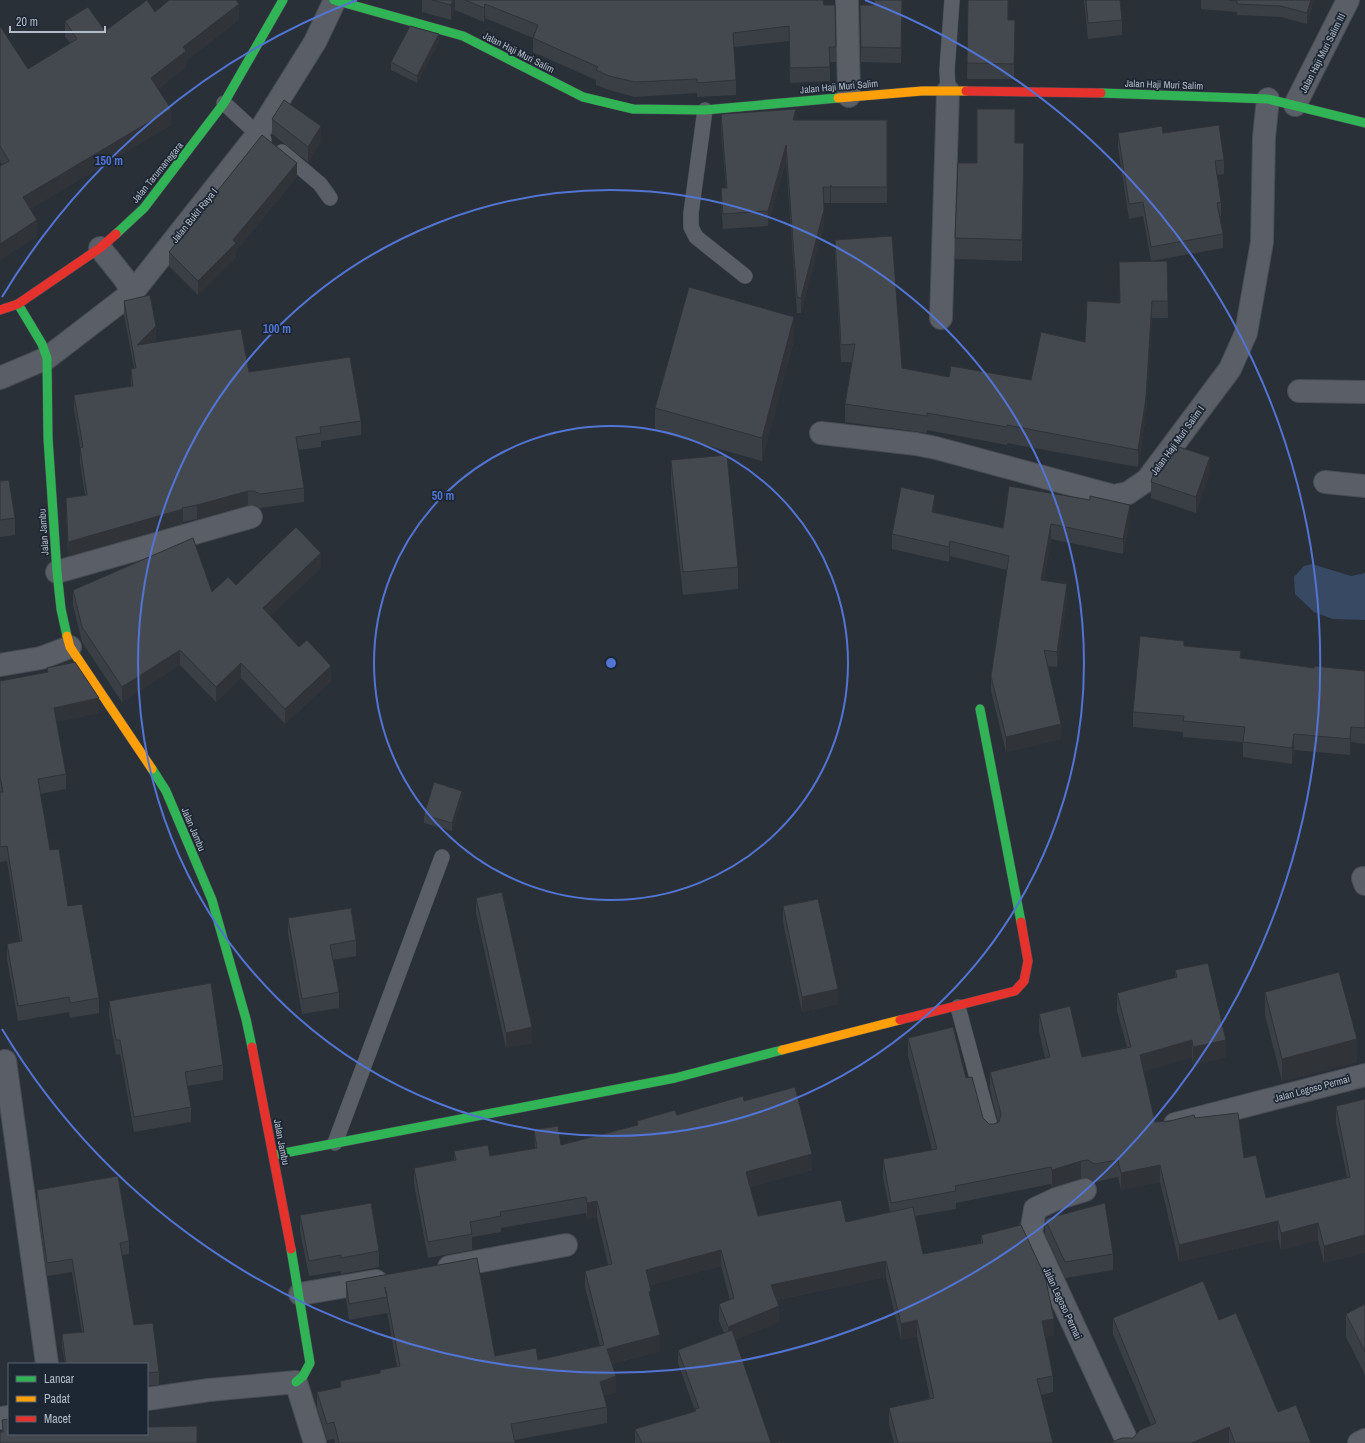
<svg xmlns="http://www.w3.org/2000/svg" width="1365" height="1443" font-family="'Archivo Narrow',sans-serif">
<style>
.water{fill:#384963}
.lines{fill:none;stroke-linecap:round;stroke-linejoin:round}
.lane-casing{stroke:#484c53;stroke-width:16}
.street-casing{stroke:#484c53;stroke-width:24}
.fast-casing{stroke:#484c53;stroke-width:10}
.slow-casing{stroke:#484c53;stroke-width:10}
.jam-casing{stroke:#484c53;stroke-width:10}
.lane{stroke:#5a5e66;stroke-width:15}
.street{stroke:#5a5e66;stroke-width:22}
.fast{stroke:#30b455;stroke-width:9}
.slow{stroke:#ff9f0a;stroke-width:9}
.jam{stroke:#e5322d;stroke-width:9}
.wall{fill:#3a3f45}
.shaded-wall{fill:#303338}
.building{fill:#444950;stroke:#303338}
.ring{fill:none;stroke:#5274d3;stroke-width:2}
.labels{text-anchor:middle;stroke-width:3.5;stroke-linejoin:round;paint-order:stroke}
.street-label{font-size:10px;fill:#b4bcc9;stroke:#1d2633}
.centre{fill:#5274d3;stroke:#1d2633;stroke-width:2}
.ring-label{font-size:12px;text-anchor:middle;font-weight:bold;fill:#5274d3;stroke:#1d2633;stroke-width:3.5;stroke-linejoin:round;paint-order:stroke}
</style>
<rect width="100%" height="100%" fill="#2a3038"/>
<!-- water -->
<path class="water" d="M1312,564L1351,576L1365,573V620L1333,619L1314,612L1295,594L1294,577L1304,566Z"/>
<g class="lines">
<!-- lane casing -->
<g class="lane-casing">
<path id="lane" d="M948,91L947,70L952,0
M224,103L264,140
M705,110L691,213V227L696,237L745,276
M282,152L320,184L330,198
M958,1007L992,1133
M335,1143L442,857"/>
</g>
<!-- street casing -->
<g class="street-casing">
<path id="street" d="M847,0L849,96
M1295,105L1348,0
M100,248L124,278L133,292
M941,318L948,91
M0,378L47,358L133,292L257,135L315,42L335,0
M1299,391L1365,392
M821,433L916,444L936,448L1114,496L1128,493L1147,480L1230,369L1246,333L1262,242L1264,137L1268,99
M1325,482L1365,486
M57,572L251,517
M0,665L41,658L70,647
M1363,878L1365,884
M5,1061L47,1364
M1175,1124L1365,1075
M1085,1190L1056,1199L1035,1209L1031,1233L1128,1443
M449,1267L566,1245
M300,1294L376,1281
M147,1399L209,1390L296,1382L315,1443
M0,1418L9,1417
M1359,1443L1365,1440"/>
</g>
<!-- fast casing -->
<g class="fast-casing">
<path id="fast" d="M334,0L463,36L583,97L633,109L705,110L838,98
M1101,93L1268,99L1365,123
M116,234L144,208L224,103L283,0
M18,304L42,344L47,358L48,438L57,572L61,609L67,636
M980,709L1021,922
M152,769L166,791L212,900L246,1019L252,1047
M274,1155L675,1078L782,1050
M291,1249L310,1363L303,1376L296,1382"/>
</g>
<!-- slow casing -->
<g class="slow-casing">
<path id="slow" d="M838,98L922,91H966
M67,636L70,647L152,769
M782,1050L900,1020"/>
</g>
<!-- jam casing -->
<g class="jam-casing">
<path id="jam" d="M966,91L1101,93
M0,310L18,304L100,248L116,234
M900,1020L1015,991L1024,981L1028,961L1021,922
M252,1047L291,1249"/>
</g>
<!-- lane -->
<use href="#lane" class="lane"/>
<!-- street -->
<use href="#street" class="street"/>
<!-- fast -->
<use href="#fast" class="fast"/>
<!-- slow -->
<use href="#slow" class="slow"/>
<!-- jam -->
<use href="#jam" class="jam"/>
</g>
<!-- wall -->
<path class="wall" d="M422,0H823L824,5L836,47V62H830V81L790,83L789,41L734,47L736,80V95L697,97V93L635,97L609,90L596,85V80L533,52V38L485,18L484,22L455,10L451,20L422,12Z
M874,0H915H903L901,63L861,62L860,5H874Z
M968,0L1008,20H1015L1014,79H967Z
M1084,0H1120L1122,20V35L1088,39Z
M1201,0H1314L1307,24L1281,17L1237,15V12L1201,9Z
M155,12L239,20L186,61V67L158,89L171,125L30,209L37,236L0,260V166L2,165L0,161V26L28,69L70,43L65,37V21L105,31Z
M439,42L417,83L391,70V62Z
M721,114L796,120H887V203H831V201L830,203H824V226L801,313H797L786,161L768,226L723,229L721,204V188H726L721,129Z
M272,119L321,142L308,162L272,134Z
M1118,133H1163L1224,160V174L1217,175L1221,202V216H1220L1223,234V248L1151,261L1143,216L1129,219L1118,147Z
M1015,143L1024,164L1022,261L955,259V238L977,163Z
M297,177L236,251V257L198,295L169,266V252Z
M835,240L902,368L949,377L1031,380L1085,342L1119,303L1167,261L1168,318H1152L1146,415L1138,467L1007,443V445L927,430V433L845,422V404L852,362H841L835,258Z
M124,301L156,339L153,342L249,372L361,421V435L321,441V447L298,450L304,488V502L260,508L254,505H248L197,519L183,522V523L68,556L66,512V498L85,495L80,462V447L74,409V395L131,386V369L134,368L124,315Z
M794,340L762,461L655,431V408Z
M671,460L738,567V589L683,595L671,483Z
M1210,472L1196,513L1151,498V482Z
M0,481L15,518V535L0,537Z
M1009,486L1130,520L1123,554L1051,539L1044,580L1067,599L1057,667L1047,666L1061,739L1006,752L991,691V676L1007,570L950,556L949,562L892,549V534L935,510V513L1003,528Z
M321,568L270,616L331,681L285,724L241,678L216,702L180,665L122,702L82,642L73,605V590L212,592L236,585Z
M1184,646L1241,658L1314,668L1365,671V744L1351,742L1350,755L1294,750L1292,764L1243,757V742L1183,737V732L1133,727V712Z
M47,668L99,713L57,722L66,774V789L40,794L50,850L68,906L99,998V1013L70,1018L69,1012L18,1021L7,959V944L20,941L7,861L0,862V681L47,672Z
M462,798L452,831L424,823V815Z
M476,898L532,1043L506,1048L476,913Z
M783,906L838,1004L802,1012L783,922Z
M288,918L356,940V956L333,960L339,992V1008L302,1014L288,934Z
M1175,970L1226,1057L1193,1065L1192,1057L1144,1071L1155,1122L1195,1118L1244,1158L1266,1198L1347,1177L1336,1123V1106L1365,1099V1253L1324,1263L1318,1240L1281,1250L1278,1239L1179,1262L1160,1182L1121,1190L1118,1177L1094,1182L1088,1178H1081L1052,1187L1051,1184L956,1203V1209L915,1216L923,1254L981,1243V1235L1054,1335L1045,1337L1053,1376V1392L1041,1395L1053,1443H894L889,1424V1408L930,1398L917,1336L901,1340L886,1277L777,1300L779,1322L735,1340L771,1443H635V1429L695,1411L678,1363V1350L724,1333L719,1321V1304L730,1300L721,1266L650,1285L651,1301L660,1351L612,1364L616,1392L604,1396L607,1407V1423L515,1440V1443H335L334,1439L327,1440L317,1408V1392L340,1388V1381L380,1373V1370L397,1367L387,1312V1313L349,1320L346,1298V1282L477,1258L495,1356L538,1360L600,1346L585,1287V1271L608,1265L597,1217L587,1219L586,1213L501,1228V1232L472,1237V1250L428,1258L414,1184V1168L454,1160V1151L490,1156L535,1149L534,1130L561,1145L637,1125V1121L677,1115L744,1101L812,1170L750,1187L758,1216L846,1222L890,1212L883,1177V1159L932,1150L908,1056V1038L966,1078L983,1118L989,1124H994L998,1122L990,1090V1072L1045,1058L1039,1031V1014L1082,1057L1127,1047L1117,1011V993L1175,978Z
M1265,992L1357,1062L1282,1081L1265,1015Z
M109,1001L223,1065V1080L187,1086L191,1107V1122L134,1132L120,1054L116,1055L109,1015Z
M37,1190L129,1241V1254L122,1255L134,1325L159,1372V1385L147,1386V1364H65L62,1347V1334L82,1332L72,1272L47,1276L37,1203Z
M300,1215L379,1251V1267L341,1274V1271L309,1276L300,1231Z
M1045,1219L1113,1254V1270L1065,1278L1045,1234Z
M1365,1304V1375L1346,1337V1314Z
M1113,1318L1219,1320L1278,1412L1311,1443H1229L1133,1438L1151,1425L1113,1334Z"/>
<!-- shaded-wall -->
<path class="shaded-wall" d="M453,0H455V10L451,20V5Z
M902,0H903L901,63V48Z
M1008,0H1009L1008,35Z
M1311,0H1314L1307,24V13Z
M239,4V20L186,61V67L151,94V78L183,47Z
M485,4V18L484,22V8Z
M439,34V42L417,83V76Z
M171,109V125L23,213V197Z
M796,109V125L793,120Z
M321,126V142L308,162V147Z
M1024,143V164L1022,261V240Z
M786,145V161L768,226V211Z
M297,163V177L236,251V257L198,295V281L233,240Z
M831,185V201L830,203V187Z
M824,210V226L801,313V298Z
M37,220V236L0,260V244Z
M1152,301V318L1146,415L1138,467V450Z
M794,317V340L762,461V438Z
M156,326V339L137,359V345Z
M1210,457V472L1196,513V497Z
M248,491V505L197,519V505Z
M935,495V510L932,527V512Z
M1130,505V520L1123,554V539Z
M183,509V523L68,556V542Z
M1051,524V539L1041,595V580Z
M950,541V556L949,562V547Z
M321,553V568L263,623V608Z
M1067,584V599L1057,667V652Z
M180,650V665L122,702V687Z
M241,663V678L216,702V687Z
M331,666V681L285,724V709Z
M99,698V713L54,723V708Z
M1061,724V739L1006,752V737Z
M1351,727V742L1350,755V739Z
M1294,734V750L1292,764V748Z
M462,791V798L452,831V823Z
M838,989V1004L802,1012V997Z
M532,1027V1043L506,1048V1033Z
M1357,1039V1062L1282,1081V1059Z
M1192,1040V1057L1140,1072V1055Z
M1226,1040V1057L1193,1065V1047Z
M812,1154V1170L746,1188V1172Z
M1081,1161V1178L1052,1187V1170Z
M1160,1165V1182L1121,1190V1173Z
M597,1201V1217L587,1219V1203Z
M1278,1221V1239L1179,1262V1245Z
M1318,1223V1240L1281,1250V1233Z
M1365,1235V1253L1324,1263V1246Z
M721,1250V1266L646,1286V1270Z
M886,1261V1277L771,1301V1285Z
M651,1291V1307L649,1292Z
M779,1306V1322L728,1343V1327Z
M1054,1319V1335L1042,1337V1321Z
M917,1320V1336L901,1340V1324Z
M660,1335V1351L607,1365V1349Z
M616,1376V1392L600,1398V1382Z
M1229,1427V1443H1192Z"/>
<!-- building -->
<path class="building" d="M147,0L155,12L169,0H236L239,4L183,47L186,51L151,78L171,109L23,197L37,220L0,244V166L9,161L0,146V26L28,69L77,39L65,21L88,7L105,31Z
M432,0H453L451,5Z
M465,0H823L824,5H835L836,47H829L830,67L790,68L789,26L733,33L736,80L697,83V79L635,82L609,76L596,70L598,67L533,38L538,25L485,4L484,8Z
M874,0H902L901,48L861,47L860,5H874Z
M968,0H1008V20H1015L1014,64L967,63Z
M1086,0H1120L1122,20L1088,23Z
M1229,0H1311L1307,13L1281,6L1237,4V1Z
M410,26L439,34L417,76L391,62Z
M284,100L321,126L308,147L272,119Z
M796,109L793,120H887V187H831V185L830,187H823L824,210L801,298L797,297L786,145L768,211L723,214L721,188H727L721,114Z
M977,109H1015V143H1024L1022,240L955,238L958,163H977Z
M1219,125L1224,160L1215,161L1221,202L1217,203L1223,234L1151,247L1143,202L1129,204L1118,133L1162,126L1163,133Z
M262,135L297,163L233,240L236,243L198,281L169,252Z
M892,236L902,368L949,377L951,366L1031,380L1041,332L1085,342L1087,301L1120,303L1119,262L1167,261L1168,301H1152L1146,398L1138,450L1007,425V427L927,413V416L845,404L855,344L841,345L835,240Z
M689,287L794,317L762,438L655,408Z
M150,295L156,326L137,345L241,329L249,372L350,357L361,421L320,427L321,433L296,437L304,488L260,494L254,491H248L197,505L182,508L183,509L68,542L66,498L87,495L80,448L83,447L74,395L133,386L131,369L136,368L124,301Z
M1176,446L1210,457L1196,497L1151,482L1153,475Z
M727,455L738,567L683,572L671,460Z
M9,480L15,518L0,520V481Z
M1009,486L1090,500V496L1130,505L1123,539L1051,524L1041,580L1067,584L1057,652L1044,650L1061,724L1006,737L991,676L1009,556L950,541L949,547L892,534L901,487L935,495L932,512L1003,528Z
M296,527L321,553L263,608L299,647L307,640L331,666L285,709L241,663L216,687L180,650L122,687L82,627L73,590L193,538L212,592L228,577L236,585Z
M1140,636L1184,641V646L1241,651L1240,658L1314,668V666L1365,671V728L1351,727L1350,739L1294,734L1292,748L1243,742L1245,727L1183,721L1184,716L1133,712Z
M75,662L99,698L54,708L66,774L38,779L50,850L59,849L68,906L82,904L99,998L70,1003L69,997L18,1006L7,944L22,941L7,846L0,847V792H3L0,776V681L48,672L47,668Z
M434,782L462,791L452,823L424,815Z
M502,892L532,1027L506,1033L476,898Z
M818,899L838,989L802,997L783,906Z
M351,908L356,940L330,945L339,992L302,999L288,918Z
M1208,963L1226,1040L1193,1047L1192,1040L1140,1055L1155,1122L1170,1121L1194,1115L1195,1118L1238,1113L1244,1158L1256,1155L1266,1198L1350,1177L1336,1106L1365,1099V1235L1324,1246L1318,1223L1281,1233L1278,1221L1179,1245L1160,1165L1121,1173L1118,1160L1094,1164L1088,1160L1081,1161L1052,1170L1051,1167L955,1186L956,1191L891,1203L883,1159L937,1149L908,1038L953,1027L966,1078L972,1077L983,1118L989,1124H994L999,1122L1001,1114L990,1072L1050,1057L1039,1014L1070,1006L1082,1057L1131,1047L1117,993L1177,977L1175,970Z
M1339,972L1357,1039L1282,1059L1265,992Z
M211,983L223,1065L185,1072L191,1107L134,1117L120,1040H116L109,1001Z
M795,1087L812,1154L746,1172L758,1216L841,1200L846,1222L913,1207L923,1254L983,1243L981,1235L1021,1225L1045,1276L1054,1319L1042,1321L1053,1376L1037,1379L1053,1443H898L889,1408L934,1398L917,1320L901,1324L886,1261L771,1285L779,1306L728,1327L719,1304L734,1298L721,1250L646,1270L651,1291L649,1292L660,1335L607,1349L616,1376L600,1382L607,1407L511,1424L515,1443H339L334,1422L327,1424L317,1392L341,1387L340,1381L380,1373V1370L400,1366L385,1287L387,1297L349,1304L346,1282L477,1258L495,1356L536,1348L538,1360L604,1345L585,1271L612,1264L597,1201L587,1203L586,1197L500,1212L501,1216L470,1222L472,1234L428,1242L414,1168L456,1160L454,1151L488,1145L490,1156L537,1148L534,1130L558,1126L561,1145L638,1125L637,1121L675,1110L677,1115L743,1096L744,1101Z
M118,1176L129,1241L120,1243L134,1325L153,1323L159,1372L147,1373V1364H66L62,1334L84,1332L72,1259L47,1263L37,1190Z
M371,1203L379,1251L341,1258V1255L309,1261L300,1215Z
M1105,1203L1113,1254L1065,1262L1045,1219Z
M1203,1281L1219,1320L1236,1313L1278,1412L1296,1405L1311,1443H1235L1229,1427L1192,1443H1109L1122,1438H1133L1140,1430L1156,1423L1113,1318Z
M1365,1304V1352L1346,1314Z
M732,1330L771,1443H642L635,1429L696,1411L695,1409L699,1408L678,1350Z
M9,1419V1434H147V1427L197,1426V1443H0V1432H3L2,1420Z
M780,1441L781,1443H776Z"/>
<!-- distance rings -->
<g class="ring">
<circle cx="611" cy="663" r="237"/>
<circle cx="611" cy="663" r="473"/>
<path d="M2 297A710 710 0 0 1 357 0M865 0A710 710 0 1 1 2 1029"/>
</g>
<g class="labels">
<!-- street labels -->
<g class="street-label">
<text transform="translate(519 52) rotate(27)" y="4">Jalan Haji Muri Salim</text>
<text transform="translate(1322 53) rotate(-63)" y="4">Jalan Haji Muri Salim III</text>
<text transform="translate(1164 84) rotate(2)" y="4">Jalan Haji Muri Salim</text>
<text transform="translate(839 86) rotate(-5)" y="4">Jalan Haji Muri Salim</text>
<text transform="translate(157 172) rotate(-51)" y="4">Jalan Tarumanegara</text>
<text transform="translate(194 215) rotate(-51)" y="4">Jalan Bukit Raya I</text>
<text transform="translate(1177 440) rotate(-54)" y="4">Jalan Haji Muri Salim I</text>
<text transform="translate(43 532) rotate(-94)" y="4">Jalan Jambu</text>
<text transform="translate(194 829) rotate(67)" y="4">Jalan Jambu</text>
<text transform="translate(1312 1088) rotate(-15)" y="4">Jalan Legoso Permai</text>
<text transform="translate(282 1142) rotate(79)" y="4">Jalan Jambu</text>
<text transform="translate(1063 1303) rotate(65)" y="4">Jalan Legoso Permai</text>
</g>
</g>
<circle cx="611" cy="663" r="6" class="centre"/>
<g class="ring-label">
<text x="109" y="165">150 m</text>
<text x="277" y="333">100 m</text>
<text x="443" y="500">50 m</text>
</g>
<!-- legend -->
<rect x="8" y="1363" width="140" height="72" fill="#1d2633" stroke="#59626f"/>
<rect x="16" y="1376" width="20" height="6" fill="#30b455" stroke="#59626f"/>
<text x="44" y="1383" font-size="12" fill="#b4bcc9">Lancar</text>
<rect x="16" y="1396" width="20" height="6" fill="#ff9f0a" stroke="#59626f"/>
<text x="44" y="1403" font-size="12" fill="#b4bcc9">Padat</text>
<rect x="16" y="1416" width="20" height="6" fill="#e5322d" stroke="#59626f"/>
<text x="44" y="1423" font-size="12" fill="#b4bcc9">Macet</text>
<!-- scale -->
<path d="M10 26v6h95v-6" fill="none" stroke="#b4bcc9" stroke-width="2"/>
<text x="16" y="26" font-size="12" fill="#b4bcc9" stroke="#1d2633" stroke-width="3" paint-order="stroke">20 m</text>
</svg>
